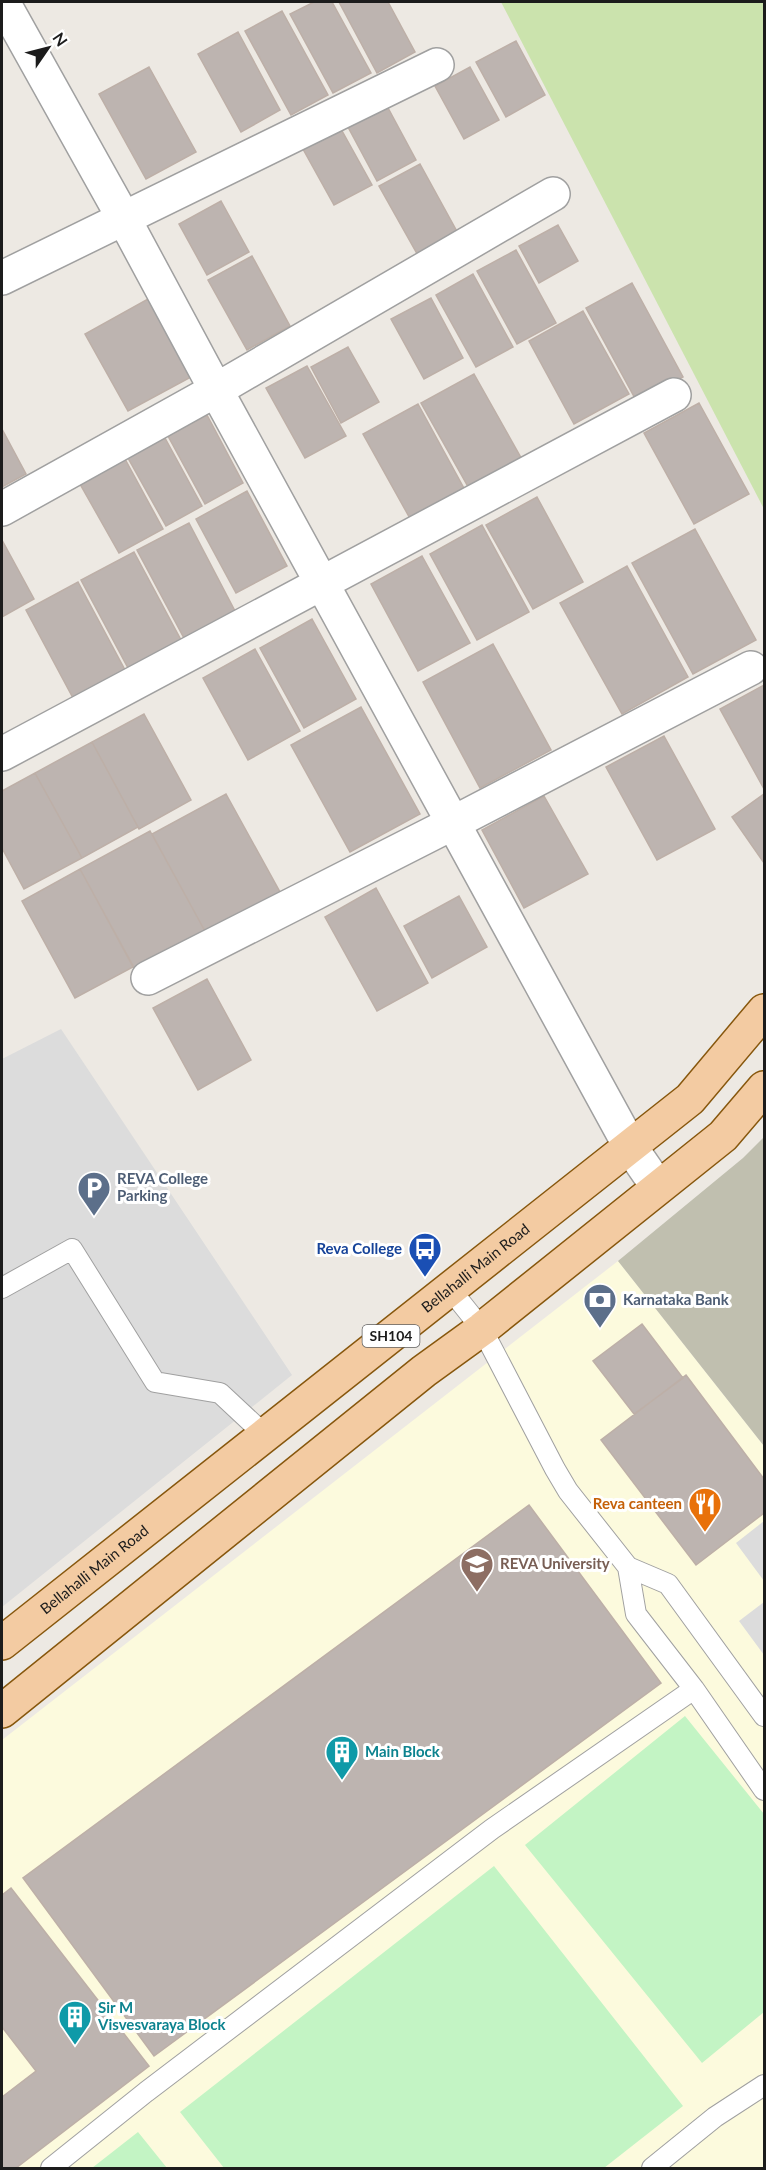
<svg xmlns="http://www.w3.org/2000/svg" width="766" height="2170" font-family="Lato,sans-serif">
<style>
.education{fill:#fcfadd}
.construction{fill:#c0bfaf}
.grass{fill:#cbe3ad}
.park{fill:#c3f4c4}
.parking{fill:#dcdcdc}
.building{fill:#bdb4b0;stroke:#bdafa7;stroke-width:1.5}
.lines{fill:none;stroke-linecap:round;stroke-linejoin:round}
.lane-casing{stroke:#a0a0a0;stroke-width:22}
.street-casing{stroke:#a0a0a0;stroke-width:36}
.primary-casing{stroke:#87570d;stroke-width:36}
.lane{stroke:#fff;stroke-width:20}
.street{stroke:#fff;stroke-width:33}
.primary{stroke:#f3cba2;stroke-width:33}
.labels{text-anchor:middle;stroke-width:6;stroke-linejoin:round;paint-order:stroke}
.shield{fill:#fff;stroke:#606060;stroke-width:1.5}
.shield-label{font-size:14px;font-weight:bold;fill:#1c1c1c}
.service-label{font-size:15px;font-weight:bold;fill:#4e5e75;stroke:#fff;text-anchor:start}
.transit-label{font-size:15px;font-weight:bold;fill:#164399;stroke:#fff;text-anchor:end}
.street-label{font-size:15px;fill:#1c1c1c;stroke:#fff}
.food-label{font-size:15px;font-weight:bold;fill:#c56008;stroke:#fff;text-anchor:end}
.education-label{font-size:15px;font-weight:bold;fill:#785e54;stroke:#fff;text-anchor:start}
.culture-label{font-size:15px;font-weight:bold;fill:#0d838f;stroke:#fff;text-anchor:start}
</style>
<rect width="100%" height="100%" fill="#ede9e3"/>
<!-- education -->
<path class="education" d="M618,1261L764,1446V2168H2V1740Z"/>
<!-- construction -->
<path class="construction" d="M764,1137V1446L618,1261L743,1158Z"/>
<!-- grass -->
<path class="grass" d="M501,2H764V509Z"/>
<!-- park -->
<path class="park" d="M685,1716L764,1814V2012L702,2063L525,1845Z
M494,1866L683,2106L604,2168H224L180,2112Z
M138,2132L167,2168H92Z"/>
<!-- parking -->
<path class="parking" d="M61,1029L292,1375L2,1607V1059Z
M764,1521V1581L736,1543Z
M764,1602V1655L739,1621Z"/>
<!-- building -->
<path class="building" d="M314,2H332L371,73L333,93L290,14Z
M339,2H388L415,52L377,73Z
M282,11L328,95L291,115L245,31Z
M238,32L280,110L241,132L198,54Z
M516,41L545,95L506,117L476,62Z
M149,67L196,152L146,179L99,94Z
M470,67L499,120L464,139L435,86Z
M387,106L416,160L377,181L348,127Z
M341,129L372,185L334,205L303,149Z
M420,164L460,237L420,259L379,186Z
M221,201L249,252L207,275L179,224Z
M558,225L578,261L539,283L519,246Z
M516,250L556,323L517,344L477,271Z
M252,256L290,326L247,350L208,280Z
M473,274L513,347L476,367L436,295Z
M632,283L683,377L637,402L586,308Z
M431,298L463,358L424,379L391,319Z
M148,299L191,377L128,411L85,334Z
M583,311L629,394L574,424L529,341Z
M348,347L379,402L341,423L311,367Z
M307,366L346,436L305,458L266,388Z
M474,374L524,463L471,492L421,403Z
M699,403L749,494L694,524L644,433Z
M418,404L466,492L412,522L363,434Z
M207,415L243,483L205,504L168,436Z
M2,429L26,474L2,487Z
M165,438L202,506L166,526L128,458Z
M125,459L163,529L119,553L80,484Z
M247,491L287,566L236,593L196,519Z
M537,497L583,582L533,609L486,525Z
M189,523L236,613L185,640L137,550Z
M482,525L529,612L477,640L430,554Z
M695,529L756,640L693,674L632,563Z
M2,540L34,599L2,617Z
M134,552L181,640L128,668L81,580Z
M422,556L470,643L418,671L371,584Z
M627,566L688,677L622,714L560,603Z
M78,582L125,670L73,698L26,610Z
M312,619L356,699L304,728L260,648Z
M493,644L551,750L480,788L423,682Z
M255,649L300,731L248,760L203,678Z
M764,685V789L720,709Z
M361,707L420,814L350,852L291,745Z
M144,714L191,800L139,829L92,742Z
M664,736L715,829L657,860L606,767Z
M92,742L138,827L82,858L35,773Z
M35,773L82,858L24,889L2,848V791Z
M226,794L280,892L206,933L152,834Z
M764,794V863L732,817Z
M544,796L588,874L524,908L482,830Z
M150,831L206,933L136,971L80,869Z
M80,869L133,967L75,998L22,901Z
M376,888L428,983L377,1011L325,917Z
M459,896L487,947L432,978L404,926Z
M207,979L251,1060L198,1090L153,1008Z
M642,1324L683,1378L634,1414L593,1361Z
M686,1375L764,1479V1513L696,1565L601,1440Z
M529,1505L661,1683L154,2056L23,1878Z
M11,1888L149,2066L16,2168H2V2097L36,2071L2,2027V1895Z"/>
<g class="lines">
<!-- lane casing -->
<g class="lane-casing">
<path id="lane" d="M2,1288L72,1249L155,1382L220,1393L265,1435
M450,1289L482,1329L555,1469L568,1491L628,1567L636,1614L694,1689L764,1790
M628,1567L668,1584L764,1716
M51,2168L146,2092L492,1829L694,1689
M652,2168L715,2117L764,2085"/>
</g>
<!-- street casing -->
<g class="street-casing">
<path id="street" d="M3,2L123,217L216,390L631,1148L658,1187
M2,278L437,65
M2,509L216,390L553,194
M2,754L674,395
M148,978L453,823L751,668"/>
</g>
<!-- primary casing -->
<g class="primary-casing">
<g id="primary">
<path id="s1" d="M2,1643L690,1099L764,1011"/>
<path d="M2,1711L424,1371L482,1329L723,1136L764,1088"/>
</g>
</g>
<!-- lane -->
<use href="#lane" class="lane"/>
<!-- street -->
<use href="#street" class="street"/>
<!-- primary -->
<use href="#primary" class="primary"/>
</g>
<!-- icons -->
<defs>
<g id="parking-pin" transform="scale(1.725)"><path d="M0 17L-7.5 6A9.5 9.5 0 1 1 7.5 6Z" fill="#5c6f8a" stroke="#fff"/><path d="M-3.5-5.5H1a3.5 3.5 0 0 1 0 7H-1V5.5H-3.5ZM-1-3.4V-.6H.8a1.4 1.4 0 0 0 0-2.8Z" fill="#fff"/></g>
<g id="bus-pin" transform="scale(1.725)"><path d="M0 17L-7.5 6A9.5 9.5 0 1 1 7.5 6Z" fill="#1a4fb4" stroke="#fff"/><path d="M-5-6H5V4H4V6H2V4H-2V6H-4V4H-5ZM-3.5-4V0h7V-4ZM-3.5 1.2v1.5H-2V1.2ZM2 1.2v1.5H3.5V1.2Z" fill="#fff"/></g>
<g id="bank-pin" transform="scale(1.725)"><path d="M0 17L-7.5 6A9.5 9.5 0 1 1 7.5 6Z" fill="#5c6f8a" stroke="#fff"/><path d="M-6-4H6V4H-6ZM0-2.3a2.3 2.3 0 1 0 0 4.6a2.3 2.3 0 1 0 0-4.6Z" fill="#fff"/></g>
<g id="restaurant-pin" transform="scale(1.725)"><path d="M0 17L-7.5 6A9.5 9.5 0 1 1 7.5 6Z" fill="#e8710a" stroke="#fff"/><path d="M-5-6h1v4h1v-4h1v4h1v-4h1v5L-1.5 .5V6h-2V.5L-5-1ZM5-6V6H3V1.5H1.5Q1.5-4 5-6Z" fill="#fff"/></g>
<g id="university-pin" transform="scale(1.725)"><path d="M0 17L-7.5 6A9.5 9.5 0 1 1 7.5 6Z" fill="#8d6e63" stroke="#fff"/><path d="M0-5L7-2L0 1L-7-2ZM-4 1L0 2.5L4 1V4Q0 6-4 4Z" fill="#fff"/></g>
<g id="building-pin" transform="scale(1.725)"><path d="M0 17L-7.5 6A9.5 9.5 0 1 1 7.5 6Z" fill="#0f9aa8" stroke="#fff"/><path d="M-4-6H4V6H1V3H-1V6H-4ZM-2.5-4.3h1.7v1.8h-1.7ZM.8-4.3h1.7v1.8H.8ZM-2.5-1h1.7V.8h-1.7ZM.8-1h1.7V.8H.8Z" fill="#fff"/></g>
</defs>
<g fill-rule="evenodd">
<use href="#parking-pin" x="94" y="1188"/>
<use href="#bus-pin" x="425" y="1249"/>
<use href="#bank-pin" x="600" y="1300"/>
<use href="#restaurant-pin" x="705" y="1504"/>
<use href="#university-pin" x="477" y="1564"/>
<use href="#building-pin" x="342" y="1752"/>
<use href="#building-pin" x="75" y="2017"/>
</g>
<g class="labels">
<!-- shield labels -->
<rect class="shield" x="362.5" y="1325" width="57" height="22" rx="4.5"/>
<g class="shield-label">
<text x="391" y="1341">SH104</text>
</g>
<!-- service labels -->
<g class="service-label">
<text x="117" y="1184">REVA College<tspan x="117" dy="17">Parking</tspan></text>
<text x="623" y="1305">Karnataka Bank</text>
</g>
<!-- transit labels -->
<g class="transit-label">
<text x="402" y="1254">Reva College</text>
</g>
<!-- street labels -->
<g class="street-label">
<text dy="5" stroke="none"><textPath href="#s1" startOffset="604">Bellahalli Main Road</textPath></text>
<text dy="5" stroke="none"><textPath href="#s1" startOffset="118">Bellahalli Main Road</textPath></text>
</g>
<!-- food labels -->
<g class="food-label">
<text x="682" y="1509">Reva canteen</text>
</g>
<!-- education labels -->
<g class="education-label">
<text x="500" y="1569">REVA University</text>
</g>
<!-- culture labels -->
<g class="culture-label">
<text x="365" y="1757">Main Block</text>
<text x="98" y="2013">Sir M<tspan x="98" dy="17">Visvesvaraya Block</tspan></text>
</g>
</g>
<!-- border -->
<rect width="766" height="2170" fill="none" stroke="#1c1c1c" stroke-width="6"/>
<!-- north arrow -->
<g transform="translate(48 48) rotate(55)" stroke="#ffffff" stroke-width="4.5" paint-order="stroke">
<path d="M0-4.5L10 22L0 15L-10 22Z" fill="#1c1c1c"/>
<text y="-9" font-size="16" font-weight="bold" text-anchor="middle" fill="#1c1c1c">N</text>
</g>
</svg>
